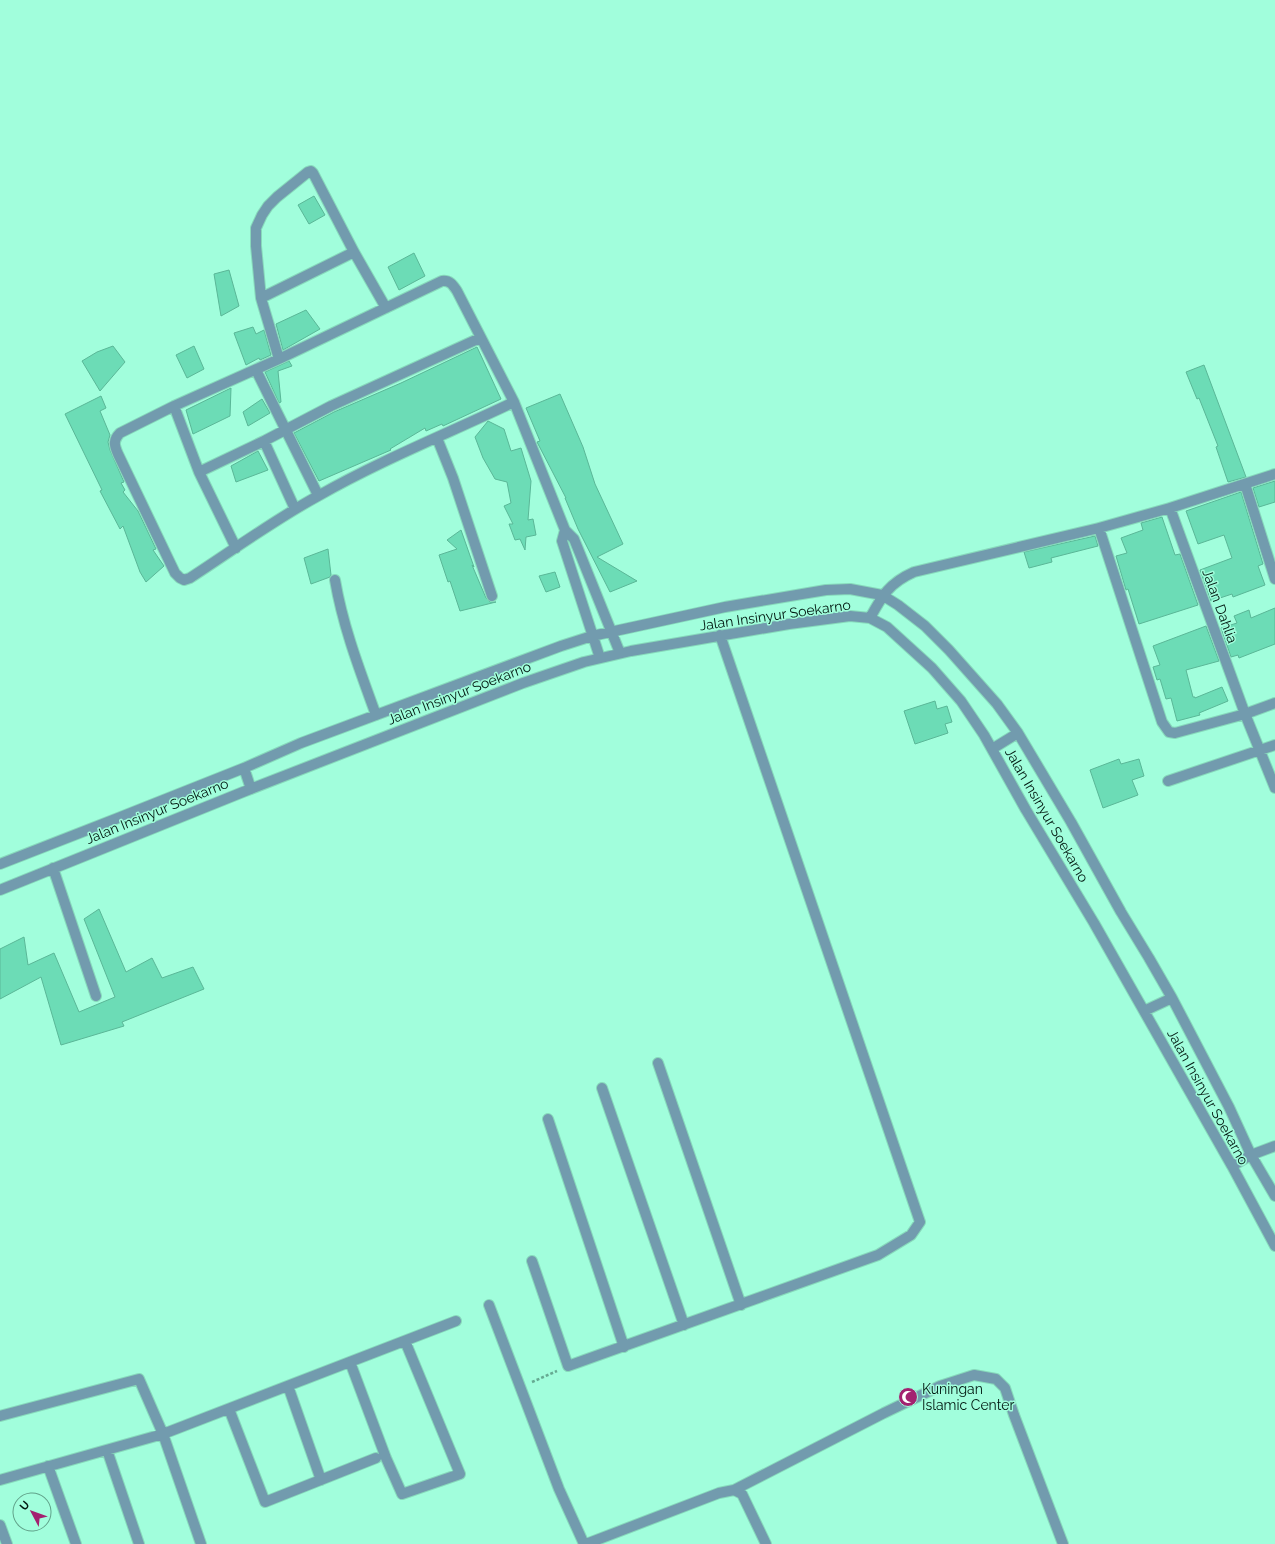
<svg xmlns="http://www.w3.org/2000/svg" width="1275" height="1544" font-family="Raleway,sans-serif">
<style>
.building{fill:#6cdcb6;stroke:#5ab797}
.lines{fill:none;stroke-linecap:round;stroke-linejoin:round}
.minor-casing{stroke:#87d9bb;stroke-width:12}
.path{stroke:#66aa92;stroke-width:2.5;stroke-dasharray:3 2;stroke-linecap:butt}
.minor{stroke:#729bae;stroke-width:10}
.labels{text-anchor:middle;stroke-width:3;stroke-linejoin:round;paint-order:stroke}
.street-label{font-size:14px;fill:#001810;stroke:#a1fedc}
.poi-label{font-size:14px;fill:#001810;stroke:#a1fedc;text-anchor:start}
</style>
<rect width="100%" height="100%" fill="#a1fedc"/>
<!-- building -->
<path class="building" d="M314,196L325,215L309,224L298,205Z
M414,253L425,276L399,290L388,267Z
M229,270L239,306L221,316L214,274Z
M306,310L320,329L283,350L276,324Z
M253,327L256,334L264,330L271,355L260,360L259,358L246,365L234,333Z
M113,346L125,362L100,391L82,361L97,352Z
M194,346L204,369L187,378L176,355Z
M477,347L501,399L443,426L442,424L426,431L425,428L390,449L391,450L319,481L294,433L334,412L401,383Z
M289,361L292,366L278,371L281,402L279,403L265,372Z
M1204,365L1246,477L1228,482L1216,447L1218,446L1199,398L1197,399L1186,372Z
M231,388L230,416L193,434L186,410Z
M560,394L583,447L595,484L623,544L597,557L637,581L610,592L578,529L565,498H566L537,442L540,441L526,408Z
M101,396L106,408L100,411L110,435L108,442L110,450L124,482L121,483L125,490L123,492L138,511L156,549L153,550L164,566L146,582L140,572L123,526L120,529L100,491L102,490L65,414Z
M262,399L270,413L248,426L243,412Z
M488,421L504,429L511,451L521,448L531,481L528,520L533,519L536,535L526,537L525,550L520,539L515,540L509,524H513L504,506L511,503L507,482L495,479L483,458L475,437Z
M258,451L268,470L236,482L231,466Z
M1275,481V502L1259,507L1253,488Z
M1241,492L1263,564L1258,566L1265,585L1233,597L1232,594L1211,601L1200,570L1232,558L1224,535L1198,544L1186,511Z
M1162,517L1175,555L1180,554L1198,605L1139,624L1128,589L1126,590L1116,556L1127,553L1121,538L1143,530L1141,523Z
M461,530L474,567L472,565L486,598L490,602H496L460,611L450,581L448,582L439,555L457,549L447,540Z
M1095,536L1098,546L1051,558L1052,562L1029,568L1024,552Z
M328,549L331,575L330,577L311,584L304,558Z
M555,572L560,587L546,592L539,576Z
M1275,608V644L1239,658L1238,655L1231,657L1221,628L1237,623L1234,616L1249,610L1251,618Z
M1206,626L1219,661L1186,670L1193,697H1195V698L1222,687L1228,701L1199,713L1200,715L1177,721L1171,698L1166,699L1160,679L1157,680L1153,667L1160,665L1153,646Z
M935,701L937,709L947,706L952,722L945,724L948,733L915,744L904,711Z
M1119,759L1121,764L1139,759L1144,776L1132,780L1138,795L1103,808L1090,770Z
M99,909L126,972L152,958L162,978L193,967L204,989L122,1022L124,1026L61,1045L41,977L0,999V949L24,937L28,965L54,953L79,1012L115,997L84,919Z"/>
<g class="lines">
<!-- minor casing -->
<g class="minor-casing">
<path id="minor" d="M261,298L354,252
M279,359L261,298L256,246V228L262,215L268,206L277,197L308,172L311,171L313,173L354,252L386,308
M256,370L318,495
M174,406L120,433C113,440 114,445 118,454L175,573L180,578L184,580L190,578C233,550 274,520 318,496C381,460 449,433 514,402
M437,438L453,478L492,596
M264,441L295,509
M199,472L264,441L331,406L480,338
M1245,484L1275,579
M1170,508L1245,714L1275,788
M1099,528L1162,722L1169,732L1175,733L1245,714L1275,703
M565,530L562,541L600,658
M236,548L199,472L174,406L279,359L442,281C450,280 453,285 457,291L514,402L565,530L574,539L620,653
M335,580C343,627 360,671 376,715
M870,618C882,596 889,583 914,572L1099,528L1170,508L1275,474
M992,749L1018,733
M244,768L251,789
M1168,781L1275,745
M0,864L118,818L244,768L301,743L561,646L592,636L725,607L826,590L850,589L882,595L898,605L925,626L949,650L997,704L1018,733L1071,822L1121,912L1149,958L1172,998L1229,1107L1251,1155L1275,1196
M53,868L96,996
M0,890L243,792L523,683L584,662L631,651L789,624L850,616L870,618L887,627L932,668L961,701L984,735L1026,810L1094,923L1232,1166L1275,1246
M1144,1011L1172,998
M658,1063L741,1305
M602,1088L684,1325
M548,1119L624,1347
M1232,1166L1251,1155L1275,1146
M532,1261L568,1366L878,1255L911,1235L920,1222L720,635
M489,1305L559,1489L584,1544
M350,1362L386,1458L402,1494L460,1474L405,1341
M288,1386L321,1480
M229,1409L265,1502L376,1458
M0,1416L139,1379L163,1434L0,1480
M107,1450L139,1544
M48,1466L76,1544
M734,1490L884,1413L940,1386L974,1375L996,1379L1005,1388L1014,1415L1063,1544
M0,1525L7,1544
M201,1544L163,1434L456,1321
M586,1544L719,1493L734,1490L742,1494L766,1544"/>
</g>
<!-- path -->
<path class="path" d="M532,1382L557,1371"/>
<!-- minor -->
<use href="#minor" class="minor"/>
</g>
<!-- icons -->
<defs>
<g id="mosque-disc" transform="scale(1)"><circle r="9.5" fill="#a32170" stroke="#a1fedc"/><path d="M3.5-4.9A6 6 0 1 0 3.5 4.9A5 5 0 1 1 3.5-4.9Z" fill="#fff"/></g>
</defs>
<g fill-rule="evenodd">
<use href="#mosque-disc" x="908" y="1397"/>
</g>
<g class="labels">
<!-- street labels -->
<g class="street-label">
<text transform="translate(1220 606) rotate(70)" y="5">Jalan Dahlia</text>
<text transform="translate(775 615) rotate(-8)" y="5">Jalan Insinyur Soekarno</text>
<text transform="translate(459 693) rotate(-21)" y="5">Jalan Insinyur Soekarno</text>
<text transform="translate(157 811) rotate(-22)" y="5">Jalan Insinyur Soekarno</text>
<text transform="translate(1047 815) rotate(60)" y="5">Jalan Insinyur Soekarno</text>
<text transform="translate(1208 1097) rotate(61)" y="5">Jalan Insinyur Soekarno</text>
</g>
<!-- poi labels -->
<g class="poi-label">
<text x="922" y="1394">Kuningan<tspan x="922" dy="16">Islamic Center</tspan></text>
</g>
</g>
<!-- north arrow -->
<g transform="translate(32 1512) rotate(311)"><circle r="19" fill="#a1fedc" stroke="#61a28a"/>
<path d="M0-3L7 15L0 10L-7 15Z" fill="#a32170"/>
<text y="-6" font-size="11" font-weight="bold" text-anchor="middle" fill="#001810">U</text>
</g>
</svg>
